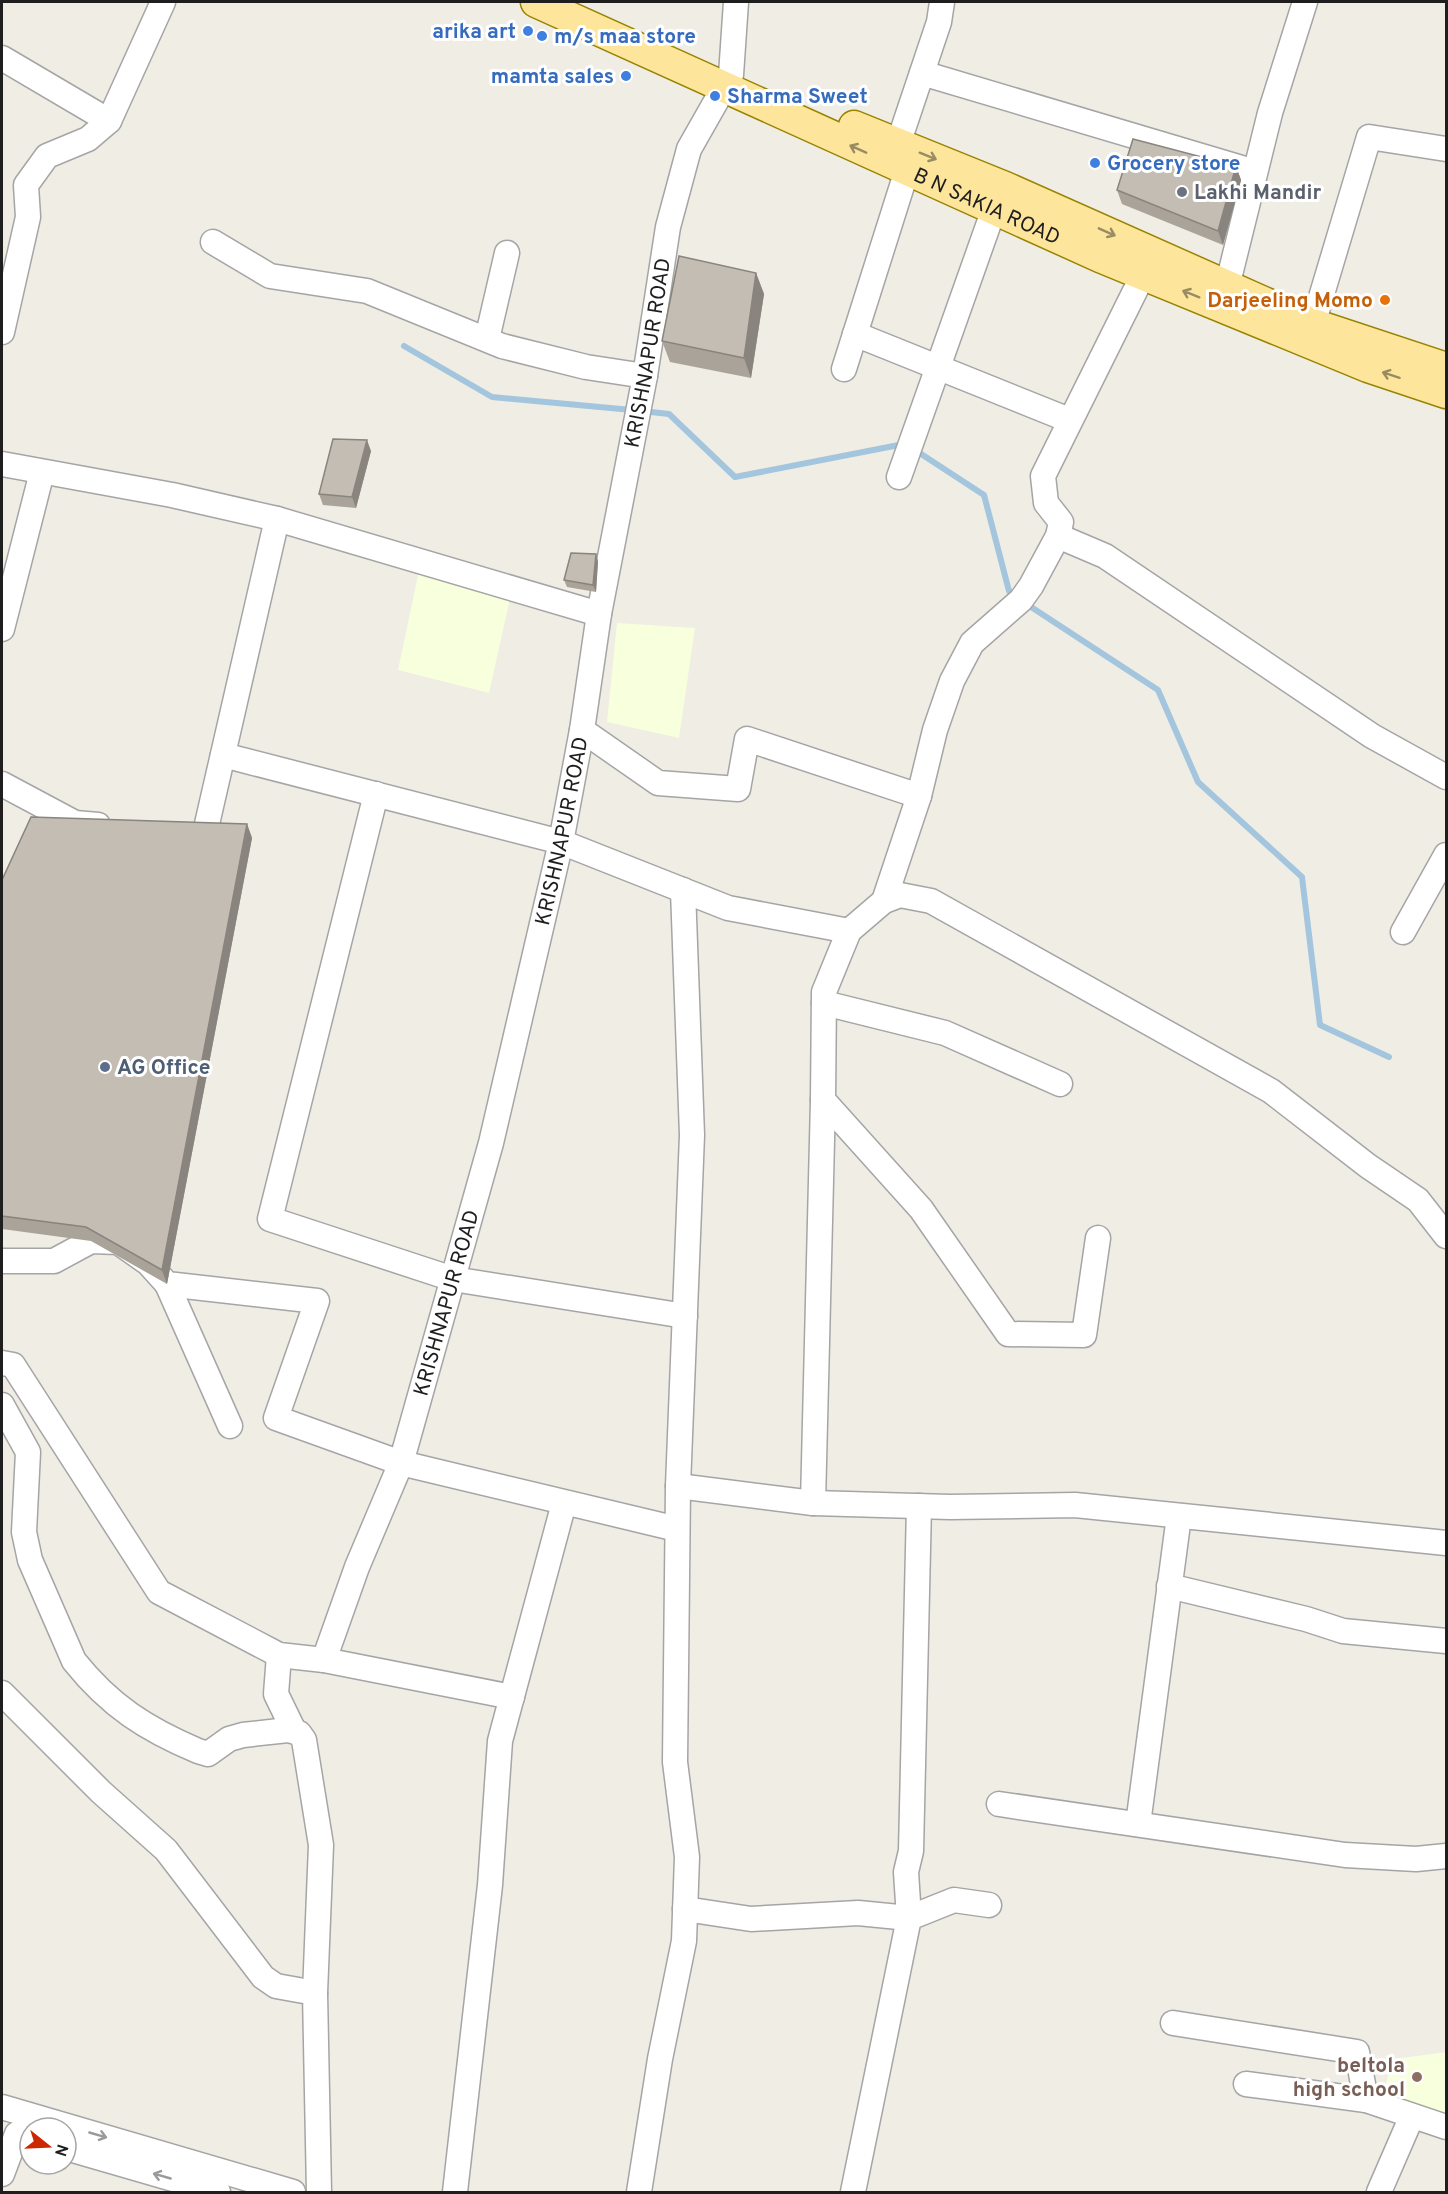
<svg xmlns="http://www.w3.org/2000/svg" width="1448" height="2194" font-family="Overpass,sans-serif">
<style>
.education{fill:#f8ffdd}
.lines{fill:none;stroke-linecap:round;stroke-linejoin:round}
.stream{stroke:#a3c5dd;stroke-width:6}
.minor-casing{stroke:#a5a5a5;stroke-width:27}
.major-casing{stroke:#988300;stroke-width:33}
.minor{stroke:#fff;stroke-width:24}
.major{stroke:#fde69b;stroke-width:30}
.wall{fill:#a9a39a}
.shaded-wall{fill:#89847d}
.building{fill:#c4bdb3;stroke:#89847d;stroke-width:1.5}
.oneway{stroke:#998c63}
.oneway2{stroke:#9a9a9a}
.shop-dot{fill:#3f7fe0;stroke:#fff;stroke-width:2}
.worship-dot{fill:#6b7280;stroke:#fff;stroke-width:2}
.food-dot{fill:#e8710a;stroke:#fff;stroke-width:2}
.service-dot{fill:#5c6f8a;stroke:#fff;stroke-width:2}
.education-dot{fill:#8d6e63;stroke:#fff;stroke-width:2}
.labels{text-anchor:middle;stroke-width:6;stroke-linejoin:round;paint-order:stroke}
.shop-label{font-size:21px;font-weight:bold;fill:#366cbe;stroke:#fff;text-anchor:start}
.worship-label{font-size:21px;font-weight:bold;fill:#5b616d;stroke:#fff;text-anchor:start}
.street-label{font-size:21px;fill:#1e1e1e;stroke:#fff}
.food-label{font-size:21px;font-weight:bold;fill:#c56008;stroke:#fff;text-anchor:end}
.service-label{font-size:21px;font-weight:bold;fill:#4e5e75;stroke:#fff;text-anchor:start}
.education-label{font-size:21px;font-weight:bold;fill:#785e54;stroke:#fff;text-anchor:end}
</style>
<rect width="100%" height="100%" fill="#efede4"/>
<!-- education -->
<path class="education" d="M421,561L511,594L489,693L398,670Z
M617,623L695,628L679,738L607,722Z
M1446,2052V2117L1382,2095L1394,2059Z"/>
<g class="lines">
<!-- stream -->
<path class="stream" d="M404,346L492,397L632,410
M642,411L669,414L735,477L904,444
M915,450L984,495L1009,591L1017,597
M1025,603L1158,690L1198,782L1302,877L1320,1025L1389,1057"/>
<!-- minor casing -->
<g class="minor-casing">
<g id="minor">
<path d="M2,58L109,121"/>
<path d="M922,73L1255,172"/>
<path d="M893,159L939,22L942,2"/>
<path d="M213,242L270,276L367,291L502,346L586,367L645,376"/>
<path d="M1223,303L1270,113L1305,2"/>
<path d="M1313,324L1369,137L1446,149"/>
<path d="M2,332L28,217L26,185L47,156L88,139L109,121L163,2"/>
<path d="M855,334L1069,420"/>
<path d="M487,339L507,253"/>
<path d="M844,369L907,170"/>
<path d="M2,464L172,495L277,519L599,614"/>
<path d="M899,477L994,209"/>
<path d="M1058,536L1105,556L1372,736L1446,777"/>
<path d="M2,629L42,472"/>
<path d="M582,730L658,783L738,789L747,739L919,796"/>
<path d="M223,755L561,842L728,908L849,931"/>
<path d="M2,784L75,823L98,825"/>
<path d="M376,794L270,1219L453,1279L685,1316"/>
<path d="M205,853L204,837L277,519"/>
<path d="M884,901L919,796L935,730L952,681L972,643L1021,600L1031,586L1058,536L1061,522L1046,503L1043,476L1143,275"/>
<path d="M1403,932L1446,855"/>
<path d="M824,1003L945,1033L1060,1084"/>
<path d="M1098,1238L1084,1335L1008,1334L921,1209L823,1100L824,992L849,931L884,901L900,895L931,901L1271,1091L1368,1166L1418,1200L1446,1236"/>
<path d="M2,1261H54L91,1241L118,1242L148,1263L167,1284L317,1301L276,1418L401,1463L677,1529"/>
<path d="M167,1284L230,1426"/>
<path d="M2,1363L13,1365L159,1592L279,1655L324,1660L512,1697"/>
<path d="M2,1405L28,1452L24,1532L30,1560L74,1661C110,1706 146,1729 198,1751L208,1754L229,1739L243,1735L288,1730L299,1733L304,1740L321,1845L315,1993"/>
<path d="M678,1486L813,1503L950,1507L1075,1505L1446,1543"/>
<path d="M813,1503L823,1100"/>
<path d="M1169,1586L1306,1619L1343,1631L1446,1641"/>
<path d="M279,1655L276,1694L294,1731"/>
<path id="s1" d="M324,1660L357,1567L401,1463L491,1143L561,842L582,730L599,614L645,376L668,227L689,149L731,75L736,2"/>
<path d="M2,1693L101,1792L166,1850L263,1977L276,1986L315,1993L319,2192"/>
<path d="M999,1804L1345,1855L1416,1859L1446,1856"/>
<path d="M1138,1824L1179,1516"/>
<path d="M685,1909L751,1919L858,1913L909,1918L906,1872L911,1851L919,1506"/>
<path d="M1173,2023L1357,2052L1366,2100"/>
<path d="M1246,2084L1366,2100L1446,2127"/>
<path d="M2,2107L293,2192"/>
<path d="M66,2148L218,2192"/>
<path d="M2,2174L17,2134"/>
<path d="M455,2192L490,1885L500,1741L564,1503"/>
<path d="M639,2192L660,2059L684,1941L687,1857L675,1762L678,1486L692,1135L683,890"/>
<path d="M853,2192L909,1918L954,1900L989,1905"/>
<path d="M1379,2192L1412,2116"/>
</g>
</g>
<!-- major casing -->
<g class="major-casing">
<g id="major">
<path id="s2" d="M536,2L1100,257L1368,367L1446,393"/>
<path d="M854,126L1005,187L1313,324L1446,368"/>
</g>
</g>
<!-- minor -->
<use href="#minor" class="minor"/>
<!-- major -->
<use href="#major" class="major"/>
</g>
<!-- wall -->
<path class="wall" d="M1236,166L1241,180L1223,245L1122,204L1117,190Z
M756,273L764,294L751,378L670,362L662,341Z
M371,451L356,508L323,505L319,494Z
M598,561L596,592L567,587L564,580Z
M247,824L252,838L167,1284L91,1241L2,1229V880Z"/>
<!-- shaded-wall -->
<path class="shaded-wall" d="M1236,166L1241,180L1223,245L1218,231Z
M756,273L764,294L751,378L744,358Z
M367,440L371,451L356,508L352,497Z
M596,554L598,561L596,592L593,585Z
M247,824L252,838L167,1284L162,1270Z"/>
<!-- building -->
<path class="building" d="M1133,139L1236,166L1218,231L1117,190Z
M679,256L756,273L744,358L662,341Z
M333,439L367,440L352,497L319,494Z
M571,553L596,554L593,585L564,580Z
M31,817L247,824L162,1270L86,1227L2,1216V880Z"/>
<!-- one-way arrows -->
<defs><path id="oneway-shaft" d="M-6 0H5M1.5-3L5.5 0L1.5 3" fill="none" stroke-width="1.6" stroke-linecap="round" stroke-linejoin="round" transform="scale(1.5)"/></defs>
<g class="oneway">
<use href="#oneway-shaft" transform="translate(858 149) rotate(-156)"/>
<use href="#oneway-shaft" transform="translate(928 156) rotate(22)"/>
<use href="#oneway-shaft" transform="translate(1107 232) rotate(24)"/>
<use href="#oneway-shaft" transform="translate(1191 294) rotate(-158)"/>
<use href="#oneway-shaft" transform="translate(1391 375) rotate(-162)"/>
</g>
<g class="oneway2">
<use href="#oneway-shaft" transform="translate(98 2135) rotate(16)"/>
<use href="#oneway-shaft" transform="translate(162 2176) rotate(-164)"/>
</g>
<!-- markers -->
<g class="shop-dot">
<circle cx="528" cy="31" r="6"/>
<circle cx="542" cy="36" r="6"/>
<circle cx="626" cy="76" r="6"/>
<circle cx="715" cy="96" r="6"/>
<circle cx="1095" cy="163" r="6"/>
</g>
<circle class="worship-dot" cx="1182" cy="192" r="6"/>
<circle class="food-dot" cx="1385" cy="300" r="6"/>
<circle class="service-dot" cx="105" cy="1067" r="6"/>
<circle class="education-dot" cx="1417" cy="2077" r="6"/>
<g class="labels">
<!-- shop labels -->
<g class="shop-label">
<text x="516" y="38" text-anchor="end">arika art</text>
<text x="554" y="43">m/s maa store</text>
<text x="614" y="83" text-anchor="end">mamta sales</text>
<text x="727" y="103">Sharma Sweet</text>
<text x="1107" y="170">Grocery store</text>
</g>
<!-- worship labels -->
<g class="worship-label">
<text x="1194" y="199">Lakhi Mandir</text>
</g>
<!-- street labels -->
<g class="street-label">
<text dy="7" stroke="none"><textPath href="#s2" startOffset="495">B N SAKIA ROAD</textPath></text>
<text dy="7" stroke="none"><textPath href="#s1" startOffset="1350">KRISHNAPUR ROAD</textPath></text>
<text dy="7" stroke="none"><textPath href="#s1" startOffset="864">KRISHNAPUR ROAD</textPath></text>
<text dy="7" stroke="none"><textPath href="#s1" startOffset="378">KRISHNAPUR ROAD</textPath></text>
</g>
<!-- food labels -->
<g class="food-label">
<text x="1373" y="307">Darjeeling Momo</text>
</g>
<!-- service labels -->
<g class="service-label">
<text x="117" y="1074">AG Office</text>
</g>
<!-- education labels -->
<g class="education-label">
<text x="1405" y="2072">beltola<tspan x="1405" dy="24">high school</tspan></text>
</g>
</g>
<!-- border -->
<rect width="1448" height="2194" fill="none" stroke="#1e1e1e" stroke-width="6"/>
<!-- north arrow -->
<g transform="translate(48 2146) rotate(108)"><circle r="28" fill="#ffffff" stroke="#a5a5a5" stroke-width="1.5"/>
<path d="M0-4.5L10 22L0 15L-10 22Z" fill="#cc2800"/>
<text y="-9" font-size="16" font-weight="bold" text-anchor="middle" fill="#1e1e1e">N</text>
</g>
</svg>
